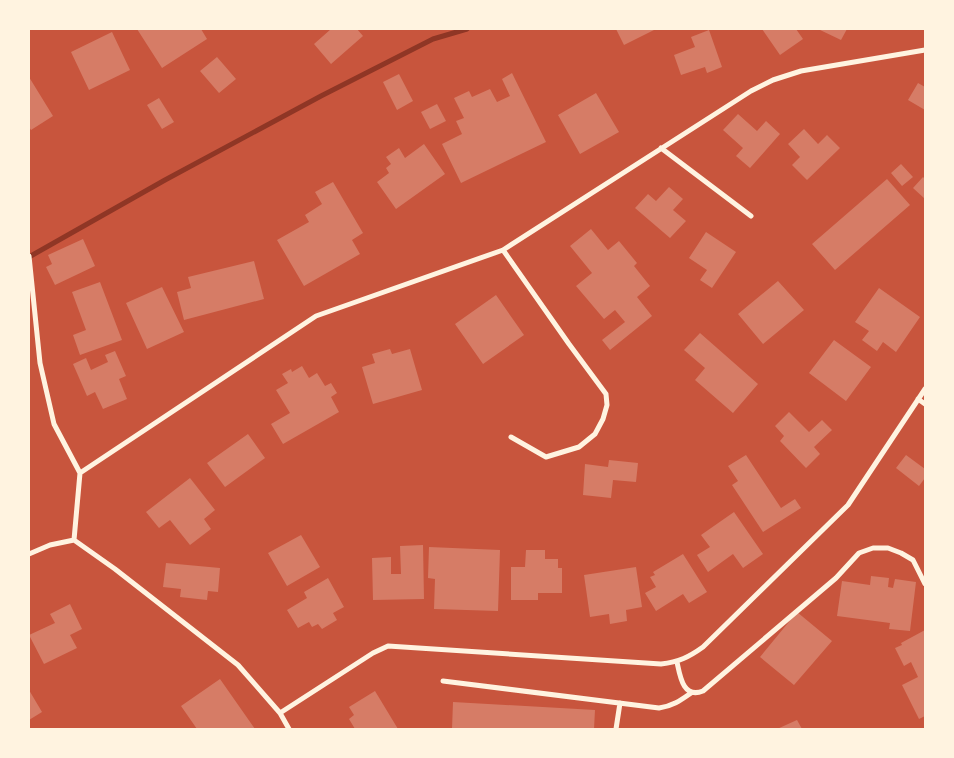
<svg xmlns="http://www.w3.org/2000/svg" width="954" height="758" font-family="Signika,sans-serif">
<style>
.lines{fill:none;stroke-linecap:round;stroke-linejoin:round}
.stream{stroke:#8f3625;stroke-width:5}
.building{fill:#d67c66}
.minor{stroke:#fff3e0;stroke-width:5}
</style>
<rect width="100%" height="100%" fill="#c8553d"/>
<g class="lines">
<!-- stream -->
<path class="stream" d="M29,257L165,180L321,96L433,39L467,29"/>
</g>
<!-- building -->
<path class="building" d="M137,29H201L207,39L162,68Z
M331,29H357L363,36L331,64L314,44Z
M616,29H656L624,45Z
M762,29H796L803,39L780,55Z
M818,29H847L841,40Z
M709,30L722,67L707,73L705,67L681,75L674,55L695,47L691,37Z
M112,32L130,70L89,90L71,52Z
M217,57L236,79L219,93L200,71Z
M512,73L546,142L461,183L442,144L462,134L456,121L464,118L454,98L469,91L472,97L490,89L497,102L510,96L502,79Z
M399,74L413,101L397,110L383,82Z
M29,77L53,116L31,130L29,127Z
M918,83L925,87V110L908,100Z
M596,93L619,132L580,154L558,115Z
M159,98L174,122L162,129L147,105Z
M437,104L446,121L430,129L421,112Z
M738,114L757,131L766,121L780,134L750,168L736,156L743,148L723,130Z
M804,129L818,144L827,135L840,148L807,180L792,165L800,157L788,144Z
M424,144L445,174L396,209L377,182L389,173L386,168L391,164L386,157L399,148L405,158Z
M901,164L913,177L902,186L891,173Z
M923,177L925,179V199L913,188Z
M887,179L910,205L835,270L812,244Z
M333,182L363,233L352,240L360,254L304,286L277,240L309,222L305,215L322,204L315,192Z
M669,187L683,199L673,210L686,221L670,238L635,208L648,194L656,201Z
M591,229L608,250L619,241L637,263L634,266L650,286L637,297L652,316L610,350L602,340L625,322L615,310L604,319L576,286L592,273L570,246Z
M706,232L736,252L712,288L700,280L707,270L689,258Z
M83,239L95,266L55,285L46,267L52,264L48,255Z
M254,261L264,299L184,320L177,292L191,288L188,277Z
M778,281L804,310L763,344L738,314Z
M100,282L122,340L80,355L73,335L86,330L72,292Z
M162,287L184,332L147,349L126,303Z
M879,288L920,317L896,352L883,342L877,351L862,340L869,331L855,322Z
M496,295L524,335L483,364L455,324Z
M700,333L758,384L733,413L695,380L705,368L684,350Z
M834,340L871,367L846,401L809,373Z
M390,349L392,354L410,349L422,390L373,404L362,367L375,363L372,354Z
M115,351L126,376L119,379L127,399L103,409L95,392L87,396L73,364L86,358L91,370L108,362L105,355Z
M302,366L309,378L317,373L325,386L331,383L337,393L331,397L339,412L283,444L271,424L290,413L276,390L288,383L282,374L291,369L292,372Z
M789,412L809,432L822,420L832,430L814,447L820,454L806,468L780,441L784,436L775,426Z
M248,434L265,458L225,487L207,463Z
M746,455L781,508L795,499L801,508L763,532L732,485L738,481L728,466Z
M906,455L925,469V478L919,486L896,468Z
M609,460L638,463L636,482L613,480L611,498L583,495L585,464L608,467Z
M190,478L215,510L204,519L211,529L190,545L170,520L159,528L146,512Z
M734,512L763,554L743,568L733,554L708,572L697,555L710,547L701,535Z
M301,535L320,567L287,586L268,553Z
M423,545L424,599L373,600L372,558L391,557V574H401L400,546Z
M429,547L500,550L498,611L434,609L435,579L428,578Z
M526,550H545V559H558V568H562V593H538V600H511V567H525Z
M683,554L707,592L689,603L683,594L656,611L645,593L656,587L650,577L655,575L653,572Z
M166,563L220,568L218,592L208,591L207,600L180,597L181,589L163,587Z
M636,567L642,607L626,610L627,621L610,624L609,614L590,617L584,575Z
M871,576L889,578L888,587L893,588L895,579L916,582L910,631L889,629L890,623L837,616L842,581L870,585Z
M328,578L344,607L333,613L337,620L322,629L318,624L312,627L309,622L298,628L287,610L307,598L304,592Z
M70,604L82,629L70,635L77,648L44,664L29,635L55,623L50,614Z
M797,612L832,641L794,685L760,657Z
M925,630V716L919,719L902,685L918,677L911,662L904,666L895,648L902,645L901,643Z
M220,679L255,729H197L181,706Z
M29,690L42,712L29,720Z
M375,691L398,729H355L349,719L354,715L349,707Z
M453,702L595,710L594,729H452Z
M797,720L802,729H777Z"/>
<g class="lines">
<!-- minor -->
<path class="minor" d="M661,148L751,216
M503,250L569,344L606,394L607,405L603,419L595,434L579,447L546,457L511,437
M29,256L40,363L54,424L80,473L74,540L50,545L29,554
M918,399L925,404
M80,473L316,316L503,250L751,91L773,80L801,71L925,50
M74,540L115,569L238,665L280,713L289,729
M677,662C680,676 683,699 703,691L836,578L859,553L873,548H888L901,553L913,560L925,584
M443,681L659,708C673,706 681,700 691,693
M280,713L373,653L388,646L661,664C679,662 689,657 703,647L848,505L925,389
M616,729L620,703"/>
</g>
<!-- border -->
<rect width="954" height="758" fill="none" stroke="#fff3e0" stroke-width="60"/>
</svg>
